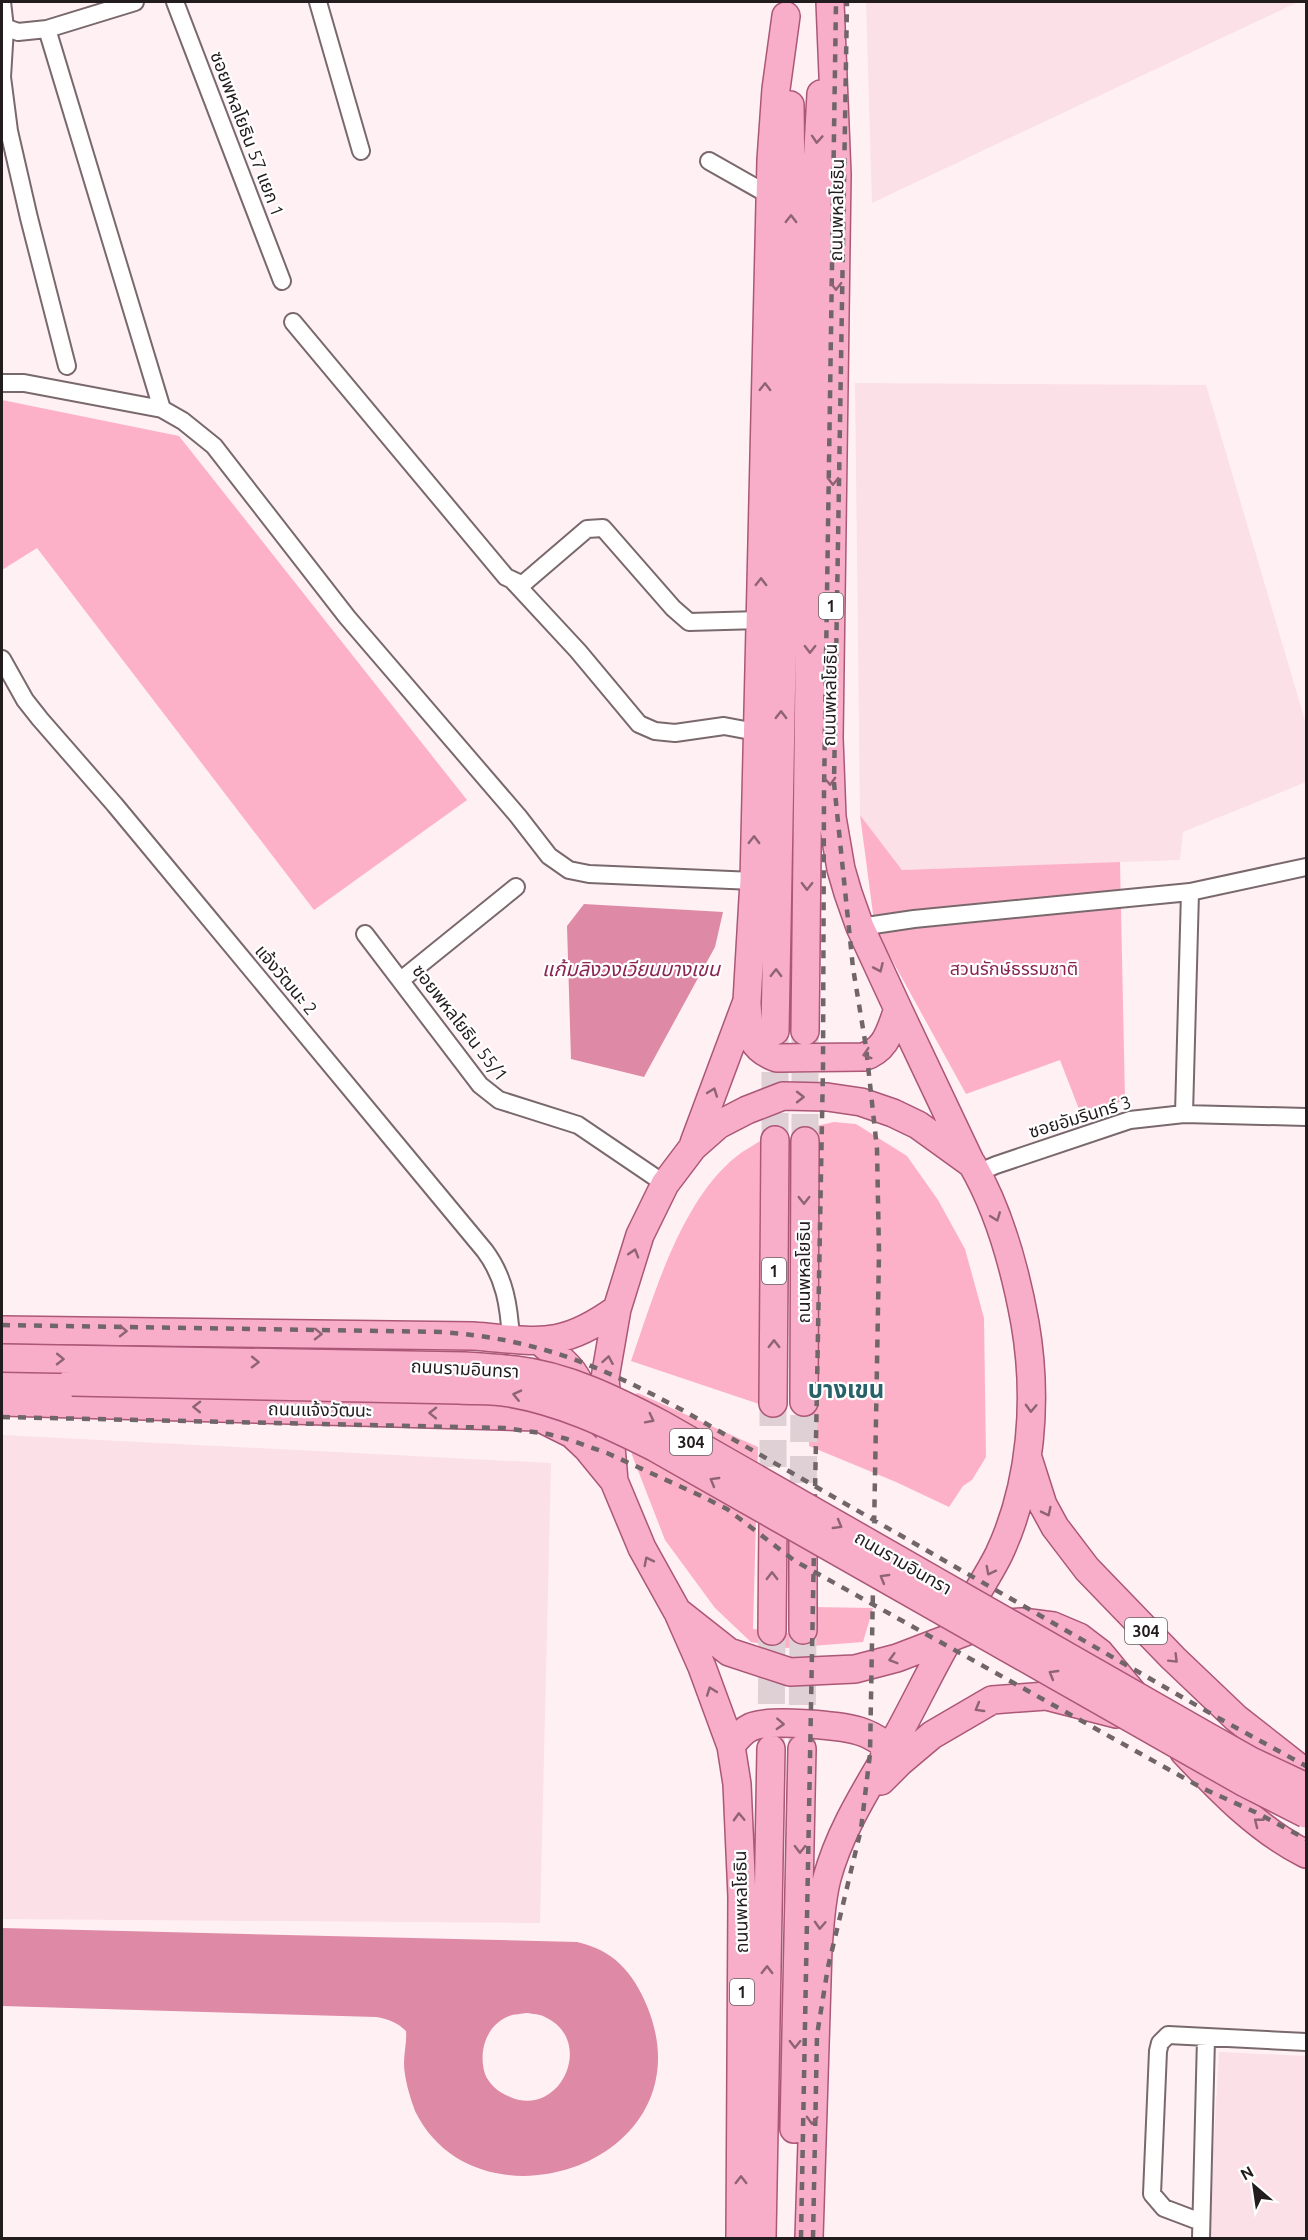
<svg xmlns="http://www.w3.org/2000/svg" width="1308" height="2240" font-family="Ubuntu,'Noto Sans Thai',sans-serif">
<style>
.built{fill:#fbe0e8}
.green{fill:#fdb1c9}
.water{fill:#de89a5;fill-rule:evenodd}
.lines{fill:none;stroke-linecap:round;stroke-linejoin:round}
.primary-tunnel{stroke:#ded0d4;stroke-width:27;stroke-dasharray:27 14;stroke-linecap:butt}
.street-casing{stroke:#79696d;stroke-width:20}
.primary-casing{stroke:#ab5776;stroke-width:30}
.street{stroke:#fff;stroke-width:16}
.primary{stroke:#f8adc9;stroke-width:27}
.rail{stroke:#706669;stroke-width:4.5;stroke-dasharray:8 8;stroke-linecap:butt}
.primary-bridge-casing{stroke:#ab5776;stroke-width:30;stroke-linecap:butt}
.primary-bridge{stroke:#f8adc9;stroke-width:27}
.oneway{stroke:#8e6474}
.labels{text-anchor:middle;stroke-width:4.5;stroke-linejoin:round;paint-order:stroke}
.shield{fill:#fff;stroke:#656062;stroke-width:1.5}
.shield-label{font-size:16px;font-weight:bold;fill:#231c1e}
.street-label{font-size:18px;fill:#231c1e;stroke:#fff}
.park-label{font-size:18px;fill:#88244f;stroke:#fff}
.water-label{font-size:20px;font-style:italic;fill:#8a2651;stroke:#fff}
.district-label{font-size:24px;font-weight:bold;fill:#296169;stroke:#fff}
</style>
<rect width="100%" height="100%" fill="#fff0f4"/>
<!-- built -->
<path class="built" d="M866,2H1298L872,203Z
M855,383L1206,385L1306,724V782L1183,832L1180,860L902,870L860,815Z
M2,1435L551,1463L540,1923L2,1919Z
M1219,2052L1306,2056V2238H1208Z"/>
<!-- green -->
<path class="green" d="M2,400L179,436L467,800L314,910L37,548L2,570Z
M860,815L902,870L1120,862L1125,1100L1082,1117L1060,1060L966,1094L875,929Z
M834,1122L856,1124L907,1156L938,1200L965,1249L984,1318L986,1457L972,1480L963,1486L949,1507L896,1482L809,1446L811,1253L816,1126Z
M760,1141L759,1404L631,1361C654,1295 681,1200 737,1156C744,1150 753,1146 760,1141Z
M638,1393L758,1447L753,1629L806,1635L813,1607L873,1608L863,1642L786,1648L751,1642L715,1608L665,1540L632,1455L626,1397Z"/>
<!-- water -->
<path class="water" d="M584,904L723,912L715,947L644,1077L571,1059L567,926Z
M2,1928L577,1942C613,1950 633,1972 647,2006C711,2162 478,2240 415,2111C410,2097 404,2078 404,2063C404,2052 407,2042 406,2031C397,2022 388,2019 376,2017L2,2006ZM527,2013C533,2014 540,2014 545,2017C597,2041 559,2121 508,2096C498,2092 489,2084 485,2074C478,2052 486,2025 509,2016C514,2014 521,2014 527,2013Z"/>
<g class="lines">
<!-- primary-tunnel -->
<path class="primary-tunnel" d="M775,1140V1036
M805,1141V1035
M773,1508V1403
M803,1524L804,1402
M771,1745L772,1631
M802,1746L803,1630"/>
<!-- street casing -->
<g class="street-casing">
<path id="street" d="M2,2L5,28L2,77L9,131L29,218L67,366
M175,2L282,281
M318,2L361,151
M2,26L18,32L47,29L135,2
M47,29L162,409
M709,161L769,195
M293,322L506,577L519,583H524L587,529L603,528L673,608L689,622L760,620
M2,383H24L162,409L183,421L214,446L347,617L518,816L549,856L569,870L589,874L754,881
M513,581L578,651L639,724L655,731L675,733L724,726L756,732
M2,659L25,700L40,719L115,805L485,1251C505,1278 509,1306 511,1339
M860,927L914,919L1190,892L1306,867
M365,934L480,1085L499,1100L578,1125L665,1184
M401,980L516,887
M1184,1114L1190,892
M977,1173L996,1165L1130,1120L1184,1114L1306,1117
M1201,2222L1164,2208L1152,2194L1158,2051L1160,2043L1168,2035L1306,2042
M1201,2238L1206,2038"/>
</g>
<!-- primary casing -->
<g class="primary-casing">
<path id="primary" d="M830,2L837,174L829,738L832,817L841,869L848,893L860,927L898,1009L970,1161
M747,1004C749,1030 748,1048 777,1058L863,1057C887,1050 890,1030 898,1009
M775,1031L791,189L790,105
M805,1031L814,220L821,94
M694,1143L747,1001L754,881L771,160L776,89L786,16
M2,1330L473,1336C539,1341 560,1350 617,1309
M541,1342C556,1356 586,1375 580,1399
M2,1381L72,1382
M2,1402L538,1417L572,1434L587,1448L614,1481
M804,1402L805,1141
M773,1403L775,1140
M1028,1458L1043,1505L1055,1527L1087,1569L1173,1658L1236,1718L1306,1773
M679,1615L702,1667L731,1746L737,1784L742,1897L740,2238
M803,1630V1524
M772,1631L773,1521
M731,1746C736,1739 742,1731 751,1727C769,1719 839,1725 859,1731C869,1734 876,1738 884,1744L885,1757
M1184,1752C1220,1790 1258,1830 1306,1854
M881,1781L900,1762L932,1735L992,1700L1046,1696L1116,1714
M794,2129L802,1749
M762,2238L771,1749
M809,2238L818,1949C820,1925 821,1901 827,1878C840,1830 867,1789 891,1747C911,1712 928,1675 948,1640C965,1610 984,1584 999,1554C1032,1484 1038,1398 1025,1323C1015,1268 1000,1212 972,1164L918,1125L893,1113L861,1102L827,1097L783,1096L747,1110L718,1125L693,1147L665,1184L640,1235L617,1309L605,1378L614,1481L642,1548L677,1611L729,1652L790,1672L855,1669L897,1658L986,1624L1022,1622L1053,1626L1079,1637L1100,1653L1133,1693"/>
</g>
<!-- street -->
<use href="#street" class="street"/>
<!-- primary -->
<use href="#primary" class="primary"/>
<!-- rail -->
<path class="rail" d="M2,1325L442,1332C538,1339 601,1366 684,1411L1222,1720L1306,1766
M2,1417L504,1428L548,1434L567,1439L607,1453L699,1495L727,1509L795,1561L1202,1788L1255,1812L1306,1839
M801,2238L823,1067L824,792L836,2
M813,2238L817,2035L828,1967L861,1829L870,1754L879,1253L877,1149L866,1047L853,968L834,783L847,2"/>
<!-- primary-bridge casing -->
<g class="primary-bridge-casing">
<path id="primary-bridge" d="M2,1358L464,1366C481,1367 498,1368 515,1370C567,1376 615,1400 661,1424L1203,1734L1251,1761L1306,1787
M72,1382L459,1390C476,1391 494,1390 510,1393C562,1402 608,1424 654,1447L1245,1783L1306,1814"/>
</g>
<!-- primary-bridge -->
<use href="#primary-bridge" class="primary-bridge"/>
</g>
<!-- one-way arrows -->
<defs><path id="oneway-chevron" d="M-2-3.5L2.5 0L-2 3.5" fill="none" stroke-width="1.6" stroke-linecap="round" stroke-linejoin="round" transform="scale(1.5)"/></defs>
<g class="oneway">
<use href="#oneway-chevron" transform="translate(817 139) rotate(94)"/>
<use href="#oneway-chevron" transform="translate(791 219) rotate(-89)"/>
<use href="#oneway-chevron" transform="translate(836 286) rotate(91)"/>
<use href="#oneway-chevron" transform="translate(765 387) rotate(-89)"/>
<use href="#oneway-chevron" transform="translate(833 481) rotate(91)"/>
<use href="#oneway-chevron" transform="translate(761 582) rotate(-89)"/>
<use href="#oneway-chevron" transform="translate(810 649) rotate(91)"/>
<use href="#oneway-chevron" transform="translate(781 715) rotate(-89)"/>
<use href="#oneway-chevron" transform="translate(830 781) rotate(88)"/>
<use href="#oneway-chevron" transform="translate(754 840) rotate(-89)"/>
<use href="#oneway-chevron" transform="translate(807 886) rotate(91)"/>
<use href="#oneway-chevron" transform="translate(879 968) rotate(66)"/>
<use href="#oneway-chevron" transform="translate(776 973) rotate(-89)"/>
<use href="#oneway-chevron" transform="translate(867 1054) rotate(163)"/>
<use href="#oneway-chevron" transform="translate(713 1092) rotate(-70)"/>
<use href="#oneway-chevron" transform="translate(800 1097)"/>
<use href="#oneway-chevron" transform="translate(804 1200) rotate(90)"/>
<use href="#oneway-chevron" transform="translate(996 1217) rotate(69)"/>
<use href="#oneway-chevron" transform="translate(634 1253) rotate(-73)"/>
<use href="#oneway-chevron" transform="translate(123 1331) rotate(1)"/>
<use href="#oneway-chevron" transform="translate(318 1334) rotate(1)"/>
<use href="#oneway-chevron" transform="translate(774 1344) rotate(-90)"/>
<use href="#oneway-chevron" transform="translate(60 1359) rotate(1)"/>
<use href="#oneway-chevron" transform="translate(608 1360) rotate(-80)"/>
<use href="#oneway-chevron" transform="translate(255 1362) rotate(1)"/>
<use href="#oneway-chevron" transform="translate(517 1395) rotate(-167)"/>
<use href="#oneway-chevron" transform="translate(197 1407) rotate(-179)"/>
<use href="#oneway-chevron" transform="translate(1031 1408) rotate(92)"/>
<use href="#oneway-chevron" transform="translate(433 1413) rotate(-179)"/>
<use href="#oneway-chevron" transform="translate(650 1419) rotate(27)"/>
<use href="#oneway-chevron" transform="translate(714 1481) rotate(-150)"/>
<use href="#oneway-chevron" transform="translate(1047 1512) rotate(64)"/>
<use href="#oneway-chevron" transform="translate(838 1525) rotate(30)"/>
<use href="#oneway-chevron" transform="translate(648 1561) rotate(-117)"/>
<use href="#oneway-chevron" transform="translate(990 1571) rotate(117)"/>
<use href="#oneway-chevron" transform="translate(772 1576) rotate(-90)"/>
<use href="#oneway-chevron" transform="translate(884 1578) rotate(-150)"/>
<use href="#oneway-chevron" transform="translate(893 1659) rotate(164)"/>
<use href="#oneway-chevron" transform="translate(1174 1659) rotate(45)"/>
<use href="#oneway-chevron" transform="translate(1053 1674) rotate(-150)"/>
<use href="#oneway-chevron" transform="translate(711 1691) rotate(-110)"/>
<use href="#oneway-chevron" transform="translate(979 1708) rotate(150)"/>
<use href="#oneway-chevron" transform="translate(780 1724) rotate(3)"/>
<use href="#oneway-chevron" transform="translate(739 1817) rotate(-92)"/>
<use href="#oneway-chevron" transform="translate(1258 1822) rotate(-142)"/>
<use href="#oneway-chevron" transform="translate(800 1849) rotate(91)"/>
<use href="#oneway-chevron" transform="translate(820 1925) rotate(93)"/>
<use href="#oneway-chevron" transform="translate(767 1970) rotate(-89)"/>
<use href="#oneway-chevron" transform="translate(795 2044) rotate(91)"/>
<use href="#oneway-chevron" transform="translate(812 2120) rotate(92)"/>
<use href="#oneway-chevron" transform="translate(741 2180) rotate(-90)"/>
</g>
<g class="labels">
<!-- shield labels -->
<g class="shield">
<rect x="819" y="593" width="24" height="26" rx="4.5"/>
<rect x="762" y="1258" width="24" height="26" rx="4.5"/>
<rect x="670" y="1429" width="42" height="26" rx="4.5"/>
<rect x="1125" y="1618" width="42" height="26" rx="4.5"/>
<rect x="730" y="1979" width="24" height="26" rx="4.5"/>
</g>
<g class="shield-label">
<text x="831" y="612">1</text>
<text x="774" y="1277">1</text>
<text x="691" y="1448">304</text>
<text x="1146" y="1637">304</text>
<text x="742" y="1998">1</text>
</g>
<!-- street labels -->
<g class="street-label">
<text transform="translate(247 134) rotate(69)" y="6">ซอยพหลโยธิน 57 แยก 1</text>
<text transform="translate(837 210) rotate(-89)" y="6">ถนนพหลโยธิน</text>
<text transform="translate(830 695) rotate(-89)" y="6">ถนนพหลโยธิน</text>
<text transform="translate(286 980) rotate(50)" y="6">แจ้งวัฒนะ 2</text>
<text transform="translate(460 1023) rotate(52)" y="6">ซอยพหลโยธิน 55/1</text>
<text transform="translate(1080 1117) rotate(-17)" y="6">ซอยอัมรินทร์ 3</text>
<text transform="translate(804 1272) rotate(-90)" y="6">ถนนพหลโยธิน</text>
<text transform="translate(465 1369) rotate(3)" y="6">ถนนรามอินทรา</text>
<text transform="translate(320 1410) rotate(1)" y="6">ถนนแจ้งวัฒนะ</text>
<text transform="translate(903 1563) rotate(30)" y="6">ถนนรามอินทรา</text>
<text transform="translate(741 1902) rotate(-91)" y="6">ถนนพหลโยธิน</text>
</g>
<!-- park labels -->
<g class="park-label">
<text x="1014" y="975">สวนรักษ์ธรรมชาติ</text>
</g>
<!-- water labels -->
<g class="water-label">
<text x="631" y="976">แก้มลิงวงเวียนบางเขน</text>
</g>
<!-- district labels -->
<g class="district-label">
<text x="846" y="1398">บางเขน</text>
</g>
</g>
<!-- border -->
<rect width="1308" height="2240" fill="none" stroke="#231c1e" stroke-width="6"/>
<!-- north arrow -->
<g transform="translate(1254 2186) rotate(331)" stroke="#ffffff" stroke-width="4.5" paint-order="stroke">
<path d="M0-4.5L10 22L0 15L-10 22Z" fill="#231c1e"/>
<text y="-9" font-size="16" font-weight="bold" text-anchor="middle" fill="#231c1e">N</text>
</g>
</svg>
